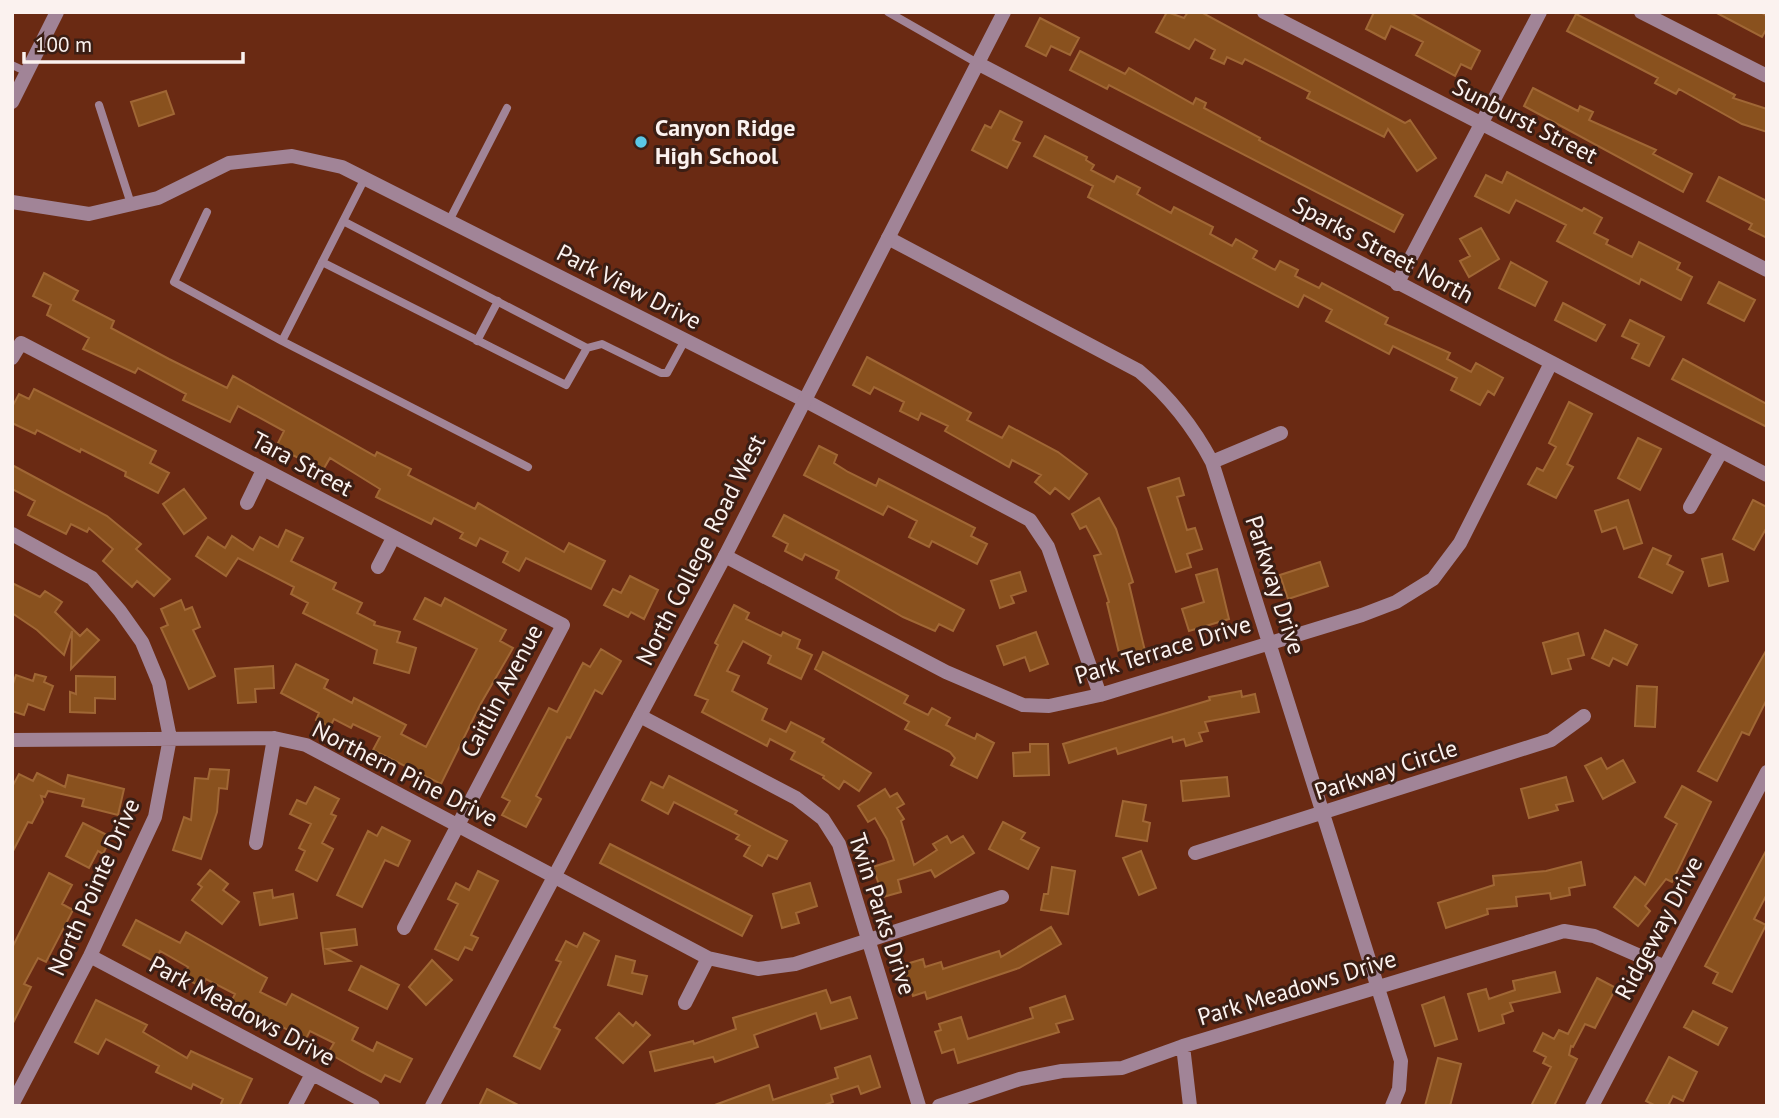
<svg xmlns="http://www.w3.org/2000/svg" width="1779" height="1118" font-family="'PT Sans',sans-serif">
<style>
.building{fill:#89511e;stroke:#a06735;stroke-width:2}
.lines{fill:none;stroke-linecap:round;stroke-linejoin:round}
.service{stroke:#a18497;stroke-width:8}
.minor{stroke:#a18497;stroke-width:14}
.tertiary{stroke:#a18497;stroke-width:14}
.poi-dot{fill:#5bc8e6;stroke:#3b1e14;stroke-width:2.5}
.labels{text-anchor:middle;stroke-width:6;stroke-linejoin:round;paint-order:stroke}
.street-label{font-size:24px;fill:#fbf2ef;stroke:#3b1e14}
.poi-label{font-size:24px;font-weight:bold;fill:#fbf2ef;stroke:#3b1e14;text-anchor:start}
</style>
<rect width="100%" height="100%" fill="#6a2a13"/>
<!-- building -->
<path class="building" d="M1167,12L1184,18L1188,12H1201L1405,123L1410,120L1436,158L1417,171L1388,129L1384,137L1307,98L1310,92L1245,59L1242,64L1227,57L1224,64L1211,58L1215,50L1195,39L1189,49L1156,32Z
M1374,12H1409L1480,51L1471,69L1461,64L1455,76L1416,55L1423,42L1391,26L1385,39L1366,29Z
M1715,12H1760L1767,16V28L1762,37Z
M1576,14L1735,95L1733,98L1767,109V132L1742,124L1679,89L1676,94L1655,83L1658,78L1567,31Z
M1040,18L1079,38L1070,55L1051,46L1046,56L1026,46Z
M1080,51L1125,74L1129,68L1193,104L1196,98L1206,103L1204,108L1260,138L1259,140L1403,215L1394,232L1109,85L1107,89L1070,70Z
M1533,88L1578,111L1580,106L1593,112L1589,120L1656,150L1653,154L1692,174L1683,192L1524,106Z
M166,91L174,114L139,126L131,102Z
M1000,111L1022,122L1013,140L1020,143L1007,168L972,150L985,125L991,128Z
M1045,136L1087,157L1086,160L1094,165L1091,170L1114,182L1117,176L1140,188L1137,194L1151,202L1171,213L1174,207L1213,227L1210,234L1232,246L1236,239L1257,251L1253,258L1275,270L1280,261L1298,270L1295,276L1319,288L1322,283L1388,318L1385,324L1450,353L1447,359L1471,372L1476,363L1503,378L1494,395L1488,391L1480,405L1451,390L1457,378L1393,346L1389,354L1326,321L1332,310L1304,295L1298,307L1088,197L1093,186L1034,156Z
M1507,172L1582,211L1584,208L1602,218L1594,233L1608,240L1606,244L1632,257L1639,242L1680,263L1677,269L1692,277L1681,300L1641,279L1639,284L1557,241L1566,225L1516,200L1509,213L1475,196L1486,175L1502,183Z
M1719,177L1767,201V238L1749,229L1752,224L1707,201Z
M1481,228L1499,259L1469,277L1460,261L1470,256L1460,239Z
M1511,262L1547,282L1535,306L1499,288Z
M44,273L78,291L73,300L114,321L111,328L169,359L227,388L233,376L375,456L377,452L411,469L408,475L475,509L478,503L564,552L569,543L605,561L591,589L526,558L519,571L503,562L508,552L480,538L476,546L460,538L463,533L434,518L431,524L376,497L380,489L330,458L323,470L276,447L284,431L238,406L230,422L183,400L186,394L138,368L135,373L83,349L89,338L47,315L51,305L33,296Z
M1719,282L1755,300L1744,321L1708,303Z
M1563,303L1605,325L1596,341L1555,320Z
M1630,320L1664,337L1649,366L1632,358L1639,344L1622,336Z
M867,357L971,413L967,420L1002,438L1009,426L1058,452L1087,474L1069,499L1055,488L1050,494L1035,482L1041,475L1012,460L1009,467L945,431L948,426L921,413L918,420L900,411L904,402L874,387L870,394L853,385Z
M1683,359L1767,404V427L1672,379Z
M34,389L156,451L150,463L169,473L158,493L125,476L126,472L81,449L80,452L37,430L35,434L12,423V407L19,394L29,399Z
M1569,402L1592,414L1567,464L1573,467L1556,498L1528,484L1537,468L1543,471L1556,447L1549,443Z
M1638,438L1661,449L1640,490L1618,478Z
M819,446L837,455L834,463L848,472L876,486L879,479L975,528L971,536L987,544L977,564L932,541L929,547L909,537L917,521L888,506L883,515L804,475Z
M12,465L107,516L141,544L136,549L170,579L154,596L137,581L132,587L103,561L113,549L89,528L87,532L71,524L66,534L28,515L35,501L12,489Z
M1179,478L1184,495L1177,497L1187,530L1195,528L1202,549L1187,554L1191,567L1176,572L1148,488Z
M184,489L206,518L184,534L163,504Z
M1099,498L1116,529L1133,582L1129,584L1145,651L1120,657L1107,603L1109,602L1094,556L1101,554L1086,526L1080,529L1072,514Z
M1628,500L1642,543L1624,549L1616,527L1602,532L1595,511Z
M1753,500L1767,507V527L1754,550L1733,539Z
M784,515L964,610L953,631L939,624L935,631L903,617L836,578L839,571L805,554L802,560L785,551L788,544L773,536Z
M286,530L303,538L291,561L336,583L333,589L362,603L357,613L375,622L374,625L400,632L397,642L416,648L409,673L374,663L377,650L303,613L308,603L291,594L294,587L238,558L226,576L196,556L208,537L225,548L232,536L253,550L260,537L278,547Z
M1653,548L1671,556L1667,564L1683,572L1672,593L1639,577Z
M1722,554L1728,581L1709,586L1702,559Z
M1320,562L1328,586L1288,599L1280,575Z
M1217,569L1229,619L1189,631L1182,609L1204,602L1196,575Z
M1020,572L1026,591L1011,596L1014,603L1000,608L991,581Z
M630,576L658,590L644,619L631,612L628,617L604,605L613,589L621,593Z
M12,583L40,597L45,591L62,602L55,612L80,636L87,629L99,640L71,669L72,631L64,655L37,630L12,613Z
M425,598L441,606L445,598L506,630L500,641L513,648L480,705L441,784L373,750L380,737L353,724L351,728L334,719L330,727L316,720L319,713L281,693L296,664L328,680L324,688L352,703L354,698L406,725L401,734L426,747L477,649L414,619Z
M181,600L185,610L192,607L200,627L193,630L215,676L189,689L161,628L168,625L161,609Z
M734,605L749,613L746,619L781,636L783,632L800,640L797,648L812,655L801,679L768,663L771,656L743,641L727,671L739,676L732,691L767,709L762,720L786,732L791,722L824,739L822,742L871,773L859,791L844,781L839,789L823,778L824,776L791,759L795,752L770,739L767,746L702,712L708,700L695,695L718,645L715,643Z
M1605,630L1637,645L1627,665L1613,658L1609,666L1592,658Z
M1036,632L1048,664L1030,671L1025,657L1004,665L997,646Z
M1578,633L1584,655L1568,659L1571,669L1552,674L1543,643Z
M601,649L621,661L602,694L595,690L570,738L567,737L536,796L541,799L526,827L502,815L510,801L502,797L549,708L557,712L583,663L590,667Z
M1767,649V699L1749,735L1742,732L1717,781L1698,771Z
M823,652L908,696L904,703L928,715L932,708L950,718L946,725L975,739L977,734L994,743L977,778L951,765L955,758L950,752L905,729L909,722L815,669Z
M273,666L274,688L255,689L256,702L238,703L235,669Z
M35,674L46,677L44,682L53,686L44,710L28,704L24,715L12,711V687L16,675L33,681Z
M76,676L115,677V699L95,698V713L70,712V692L76,694Z
M1637,686L1657,687L1655,727L1635,726Z
M1241,691L1242,697L1255,694L1259,712L1205,722L1208,731L1199,733L1202,741L1186,746L1184,739L1173,742L1172,737L1118,754L1116,748L1069,763L1063,744L1210,700L1209,697Z
M1030,744H1048L1049,775L1014,776L1013,753L1030,752Z
M1601,758L1607,769L1623,760L1635,782L1603,799L1585,766Z
M210,769L229,770L227,789L219,788L217,812L201,859L173,850L184,817L191,820L195,778L208,779Z
M37,773L65,787L68,775L124,789L118,815L82,806L84,799L48,791L45,797L41,796L43,802L32,823L28,822L12,853V787L19,774L33,781Z
M669,776L737,811L735,814L787,841L777,859L768,855L762,866L744,856L750,846L736,839L739,835L674,802L668,814L642,800L651,782L663,788Z
M1227,777L1229,796L1183,801L1181,781Z
M1566,777L1573,801L1556,805L1558,810L1529,818L1521,789Z
M1682,786L1711,802L1672,882L1666,879L1645,906L1650,911L1638,926L1614,907L1635,877L1645,885L1677,824L1665,817Z
M315,787L339,799L331,814L336,816L322,843L333,849L317,881L296,870L305,851L299,848L311,824L290,814L297,800L306,804Z
M885,789L890,797L897,793L904,804L897,808L904,819L901,821L914,865L937,850L933,844L947,836L951,843L963,836L974,853L935,877L931,870L898,880L901,892L883,897L873,867L894,860L887,839L875,818L868,822L858,806Z
M1123,801L1146,805L1143,821L1150,823L1147,841L1116,836Z
M1003,822L1025,833L1021,839L1039,848L1028,869L989,849Z
M83,823L111,837L103,854L98,851L89,868L66,856Z
M382,827L410,841L398,866L385,860L362,907L337,895L368,831L377,836Z
M610,844L752,916L742,936L600,863Z
M1767,849V894L1754,919L1766,925L1732,992L1713,983L1718,973L1705,966Z
M1141,851L1156,888L1139,895L1123,858Z
M1581,862L1585,885L1569,888L1570,895L1551,899L1550,893L1516,897L1517,906L1487,909L1488,914L1446,928L1438,903L1494,885L1493,876L1546,871Z
M1052,867L1075,871L1068,914L1041,910L1044,894H1048Z
M210,870L228,884L223,890L239,902L222,924L192,900L202,887L198,884Z
M478,871L498,881L471,935L478,938L472,950L465,947L458,960L435,949L458,904L448,899L456,883L469,890Z
M49,873L72,885L62,904L73,910L46,962L38,958L24,984L31,987L12,1025V948Z
M810,883L817,906L796,913L799,923L782,928L773,894Z
M272,890L273,898L293,894L297,918L260,925L254,893Z
M136,920L180,943L186,932L267,978L260,992L286,1005L292,994L358,1028L352,1040L373,1051L377,1042L412,1059L400,1082L385,1075L381,1082L362,1072L328,1053L334,1043L310,1031L306,1039L250,1011L231,1002L235,994L206,979L202,987L182,977L188,967L160,951L155,962L123,945Z
M1051,927L1061,944L1019,968L927,999L925,992L913,996L903,965L923,959L925,967L941,962L943,969L999,951L1001,957Z
M355,929L357,945L327,949L350,961L325,964L321,933Z
M584,933L599,941L554,1027L560,1030L540,1069L514,1056L561,962L556,960L566,941L577,947Z
M616,956L635,961L632,973L647,976L642,994L608,985Z
M432,960L452,980L426,1005L409,987Z
M361,966L399,985L387,1009L349,990Z
M1555,972L1560,992L1510,1003L1513,1011L1502,1015L1504,1023L1479,1031L1468,994L1486,989L1489,999L1515,990L1513,981Z
M1597,978L1616,988L1595,1028L1585,1024L1573,1047L1571,1046L1569,1055L1577,1059L1554,1106H1531L1551,1067L1543,1063L1546,1057L1534,1051L1543,1033L1554,1039L1559,1030L1568,1034Z
M826,990L831,1003L850,997L857,1018L821,1029L816,1013L754,1035L758,1047L715,1062L713,1057L655,1071L650,1052L693,1041L694,1044L736,1029L733,1018Z
M1065,996L1073,1019L1056,1024L1059,1032L958,1063L954,1049L942,1053L935,1032L941,1030L939,1024L961,1017L968,1039L1033,1018L1030,1008Z
M1444,997L1457,1039L1435,1046L1422,1005Z
M96,1000L147,1025L143,1032L187,1058L191,1051L252,1079L239,1106H220L223,1099L193,1084L191,1089L156,1072L159,1066L106,1039L98,1054L75,1042Z
M1693,1011L1727,1028L1718,1045L1684,1027Z
M619,1013L633,1026L636,1022L650,1035L623,1063L596,1038Z
M870,1056L880,1087L861,1094L858,1086L831,1095L833,1102L822,1106H712L769,1085L773,1100L838,1078L835,1068Z
M1669,1057L1697,1072L1683,1101L1673,1096L1668,1106H1656L1646,1101Z
M1438,1058L1461,1064L1450,1106H1425Z
M487,1089L520,1106H479Z"/>
<g class="lines">
<!-- service -->
<path class="service" d="M888,12L979,64
M12,65L27,72
M99,105L131,204
M365,178L282,341L528,467
M207,212L174,282L282,341
M449,221L507,108
M322,262L566,385L587,348L343,221
M477,341L498,301
M587,348L602,344L661,373H667L685,340"/>
<!-- minor -->
<path class="minor" d="M1264,12L1767,270
M1641,12L1767,76
M12,202L89,214L158,198L229,163L292,156L342,167L804,400L1030,520L1048,547L1100,695
M888,238L1139,371C1170,397 1193,426 1212,462L1401,1061L1399,1089L1392,1106
M1397,284L1540,12
M12,358L21,343L563,625L404,928
M1212,462L1281,433
M247,503L263,470
M1690,507L1721,452
M12,534L92,578L120,611L142,642L159,683L170,738L155,817L90,956L12,1105
M725,556L946,672L1023,705L1049,706L1100,695L1362,615L1396,602L1433,579L1460,543L1551,363
M378,567L393,538
M640,716L796,798L823,819L839,844L919,1106
M12,740L274,738L306,745L708,958L758,969L795,964L1002,897
M256,843L274,738
M1195,853L1551,740L1584,716
M90,956L373,1106
M685,1003L708,958
M1183,1046L1190,1106
M295,1106L312,1074
M939,1106L1020,1079L1062,1071L1122,1068L1183,1046L1564,931L1594,936L1665,967
M1592,1106L1767,772"/>
<!-- tertiary -->
<path class="tertiary" d="M979,64L1767,475
M12,102L57,12
M432,1106L725,556L1004,12"/>
</g>
<!-- markers -->
<circle class="poi-dot" cx="641" cy="142" r="7"/>
<g class="labels">
<!-- street labels -->
<g class="street-label">
<text transform="translate(1525 121) rotate(27)" y="8">Sunburst Street</text>
<text transform="translate(1383 250) rotate(28)" y="8">Sparks Street North</text>
<text transform="translate(629 287) rotate(27)" y="8">Park View Drive</text>
<text transform="translate(302 464) rotate(28)" y="8">Tara Street</text>
<text transform="translate(701 550) rotate(-63)" y="8">North College Road West</text>
<text transform="translate(1275 585) rotate(72)" y="8">Parkway Drive</text>
<text transform="translate(1163 650) rotate(-17)" y="8">Park Terrace Drive</text>
<text transform="translate(502 691) rotate(-62)" y="8">Caitlin Avenue</text>
<text transform="translate(1386 770) rotate(-18)" y="8">Parkway Circle</text>
<text transform="translate(405 774) rotate(27)" y="8">Northern Pine Drive</text>
<text transform="translate(94 887) rotate(-66)" y="8">North Pointe Drive</text>
<text transform="translate(882 914) rotate(72)" y="8">Twin Parks Drive</text>
<text transform="translate(1659 928) rotate(-62)" y="8">Ridgeway Drive</text>
<text transform="translate(1297 988) rotate(-17)" y="8">Park Meadows Drive</text>
<text transform="translate(242 1011) rotate(28)" y="8">Park Meadows Drive</text>
</g>
<!-- poi labels -->
<g class="poi-label">
<text x="655" y="136">Canyon Ridge<tspan x="655" dy="28">High School</tspan></text>
</g>
</g>
<!-- border -->
<rect width="1779" height="1118" fill="none" stroke="#fbf2ef" stroke-width="28"/>
<!-- scale -->
<path d="M24 52v10h219v-10" fill="none" stroke="#fbf2ef" stroke-width="3.5"/>
<text x="35" y="52" font-size="21" fill="#fbf2ef" stroke="#3b1e14" stroke-width="5" paint-order="stroke">100 m</text>
</svg>
